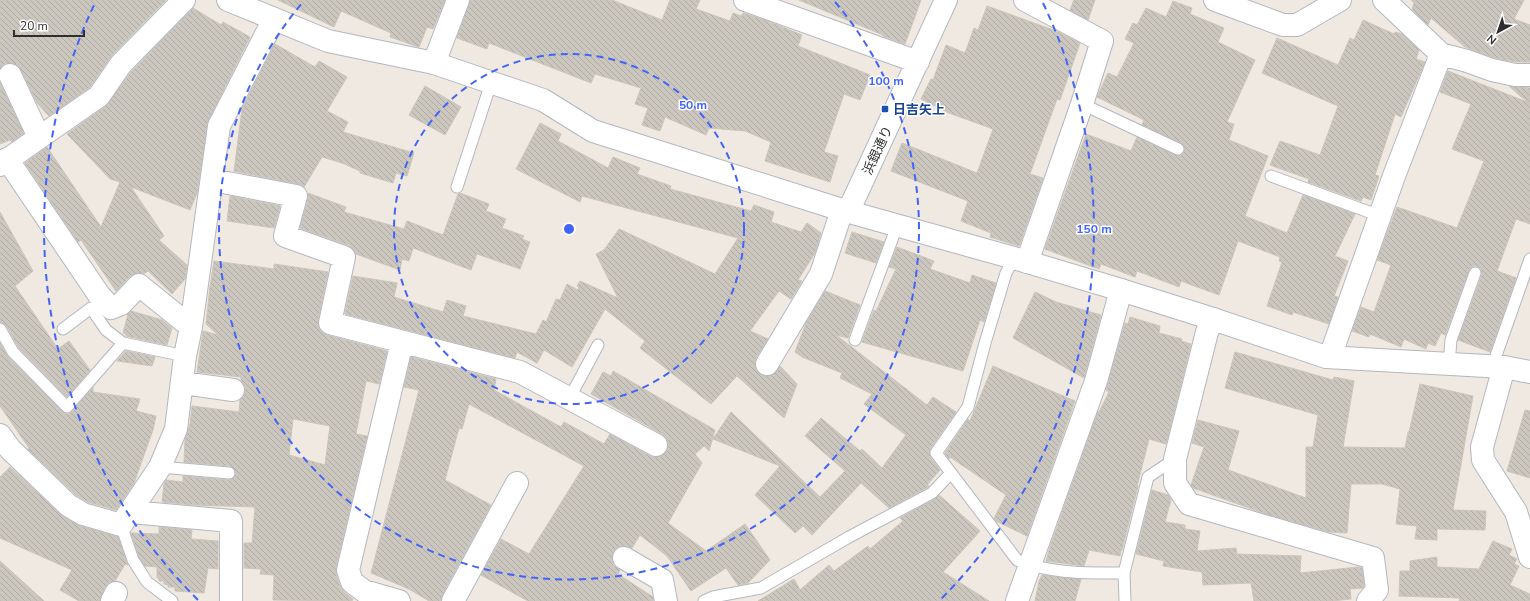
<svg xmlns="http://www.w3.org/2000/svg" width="1530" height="601" font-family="'Nunito Sans','Noto Sans JP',sans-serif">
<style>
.building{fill:url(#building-back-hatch);stroke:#cbc5ba;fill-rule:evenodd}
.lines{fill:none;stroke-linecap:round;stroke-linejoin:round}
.lane-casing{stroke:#b4b7c1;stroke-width:13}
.street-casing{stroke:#b4b7c1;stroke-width:24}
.secondary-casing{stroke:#b4b7c1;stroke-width:24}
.lane{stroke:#fff;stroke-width:11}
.street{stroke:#fff;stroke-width:22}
.secondary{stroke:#fff;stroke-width:22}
.ring{fill:none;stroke:#4264fb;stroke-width:2;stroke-dasharray:7 5}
.transit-dot{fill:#1a4fb4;stroke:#fff;stroke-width:1.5}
.labels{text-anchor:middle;stroke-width:3;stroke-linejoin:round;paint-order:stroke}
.transit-label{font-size:13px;font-weight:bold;fill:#164399;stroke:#fff;text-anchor:start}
.street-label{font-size:13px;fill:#2e2e2e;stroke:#fff}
.centre{fill:#4264fb;stroke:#fff;stroke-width:2}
.ring-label{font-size:12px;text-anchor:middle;font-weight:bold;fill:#4264fb;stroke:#fff;stroke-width:3;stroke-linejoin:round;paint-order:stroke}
</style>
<defs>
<pattern id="building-back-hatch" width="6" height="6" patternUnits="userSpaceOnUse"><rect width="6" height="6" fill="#cbc7bf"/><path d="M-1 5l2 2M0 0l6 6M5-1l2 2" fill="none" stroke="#afaba4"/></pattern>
</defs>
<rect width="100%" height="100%" fill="#efe9e1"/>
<!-- building -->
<path class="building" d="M0,0H166L112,55L90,87L49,116L37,103L21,70L17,65L11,63L4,64L0,68Z
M278,0H445L433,29L427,27L419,47L390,37L391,33L341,11L334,27Z
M470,0H612L662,20L670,0H700L696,9L730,21L733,13L741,16L743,13L765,20L802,35L798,46L870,75L860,100L844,94L824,152L838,156L830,182L765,161L771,142L745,131L709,128L706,135L665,117L660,131L642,125L648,108L635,104L641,88L595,74L591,83L489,43L487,49L457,38Z
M799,0H921L905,44L883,36V35Z
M1074,0H1095L1088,20L1070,10Z
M1411,0H1524L1514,19L1530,25V62H1516L1495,58L1465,47L1431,18L1428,25L1412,9L1414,3Z
M1173,1L1192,8L1190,14L1224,28L1218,42L1255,60L1227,122L1234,124L1229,140L1268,156L1245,216L1287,233L1303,195L1355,214L1335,256L1348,261L1334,296L1338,297L1329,324L1293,312L1292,315L1267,306L1282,262L1279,261L1280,257L1238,241L1219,295L1181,281L1179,287L1137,271L1135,277L1101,264L1099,269L1045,249L1086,134L1131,151L1137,137L1175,155H1182L1184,152L1185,148L1181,143L1142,125L1144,120L1097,97L1108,73L1117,77L1134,43L1125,39L1133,23L1137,25L1146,8L1166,17Z
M987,6L1056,31L1080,43L1060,100L1057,99L1030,174L1043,178L1019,246L990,237L991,233L961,221L968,201L891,171L902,143L977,173L993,129L949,113L921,99L931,79L933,80L946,45L965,53L974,28L978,30Z
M193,8L221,25L223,22L250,37L208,121L197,193L190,210L131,187L164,236L159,240L187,265L185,279L172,294L148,271L144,274L135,273L130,276L116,291L81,240L78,242L25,163L47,147L101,227L120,182L110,179L67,134L106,106L131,72Z
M1363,20L1394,34L1395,32L1402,34L1419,50L1416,59L1425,62L1401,117L1395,114L1375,175L1379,176L1371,200L1363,197L1361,201L1308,182L1309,179L1270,165L1280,141L1320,155L1338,106L1262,73L1277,38L1338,65L1350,38L1354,40Z
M275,44L315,67L319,61L347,77L327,111L348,122L343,132L414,153L407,176L396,173L393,183L360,173V171L342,163L322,157L304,187L298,184L234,171L242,109Z
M1448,71L1527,102L1509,86L1530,88V224L1516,219L1497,271L1516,278L1490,352L1458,340L1482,275L1481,269L1477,266H1473L1469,270L1445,335L1441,333L1435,346L1428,343L1426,349L1404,339L1401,347L1370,334L1369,337L1352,331L1361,307L1374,312L1391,265L1377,260L1397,207L1457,228L1484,161L1452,149L1471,104L1440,92Z
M0,83L24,133L12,142L10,140L0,144Z
M425,86L461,107L445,135L409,115Z
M540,123L561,134L558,141L608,168L613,157L640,168L637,174L671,186L670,189L751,211L754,205L774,212L771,222L801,232L807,223L821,233L815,253L798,280L802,281L791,299L779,291L750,331L768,339L756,358L755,364L756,370L761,375L767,376L773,375L780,366L797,384L784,418L737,376L711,404L640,348L645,341L605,309L572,367L544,350L537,363L517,352L515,358L345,314L353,276L397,283L394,297L443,312L447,300L466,306L463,316L536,334L543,320L546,322L556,299L560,300L567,284L578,290L579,288L577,286L580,281L618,298L596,254L604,250L619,229L715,274L738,238L582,196L580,202L516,169Z
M308,193L346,207L344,212L404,229L407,221L443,235L458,194L460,193L489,204L486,211L506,219L502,228L524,236L522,239L530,242L520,269L477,254L471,270L413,248L409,261L402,259L400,270L356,254L353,249L348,245L300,228L308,199Z
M230,196L280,206L274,228L227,221Z
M0,212L33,271L15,286L58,349L69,341L90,370L67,397L19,348L6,325L0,322Z
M852,232L884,242L876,263L845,253Z
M897,247L934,261L930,269L970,283L972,275L996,283L984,322L980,320L963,371L862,342L874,310L876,311L896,269L889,267Z
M214,261L274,269V264L328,272L318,320V326L321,332L327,335L387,351L379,384L366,381L356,434L367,436L336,567V574L340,586L344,592L353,599L352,601L273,600L274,575L260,574L261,569L244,568V543H252L255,507L195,505L162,502L164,484L166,480L183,482V476L229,480L234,477L236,474L235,470L230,466L184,462L185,440L190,424L192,406L239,412L240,400L243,397L245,392V386L241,381V377L197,372L203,331L218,335L206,324L210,286V287ZM293,419L330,426L325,465L289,455Z
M825,291L860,305L848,338L836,335L927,405L933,397L956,412L930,449V457L940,470L927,485L929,486L928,487L889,508L861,483L812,535L803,526L795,533L755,495L780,466L713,439L731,412L820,497L845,471L805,436L821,418L860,451L862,449L882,468L906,435L864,404L872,394L840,378L842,373L802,357L795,352L806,323Z
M1035,292L1056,302L1101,315L1084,378L1013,338Z
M131,311L162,320L172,328L167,345L126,336V334L123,333L128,314Z
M1130,317L1160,326L1159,333L1182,339L1181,341L1191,344L1166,444L1149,439L1137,486H1138L1122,550H1121L1120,556L1089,550L1084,566L1046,561L1050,547L1098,411L1099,412L1109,392L1106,390L1125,323L1128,324Z
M0,343L8,357L65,414H69L72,412L93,387V392L140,399L136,411L156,416L153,430L134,483L116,510L88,502L76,495L28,449L29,448L0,406Z
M126,351L155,357L152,366L117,361Z
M1235,352L1333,380L1334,377L1354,381L1343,447L1405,448L1408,432H1409L1420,384L1473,396L1453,510L1486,511L1485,530L1437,529V540L1415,539L1417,526L1396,524L1400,489L1382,484H1351L1347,533L1329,532L1269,515L1193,488L1191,485L1204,447L1192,443L1198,420L1239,431L1228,470L1306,498V447H1313L1318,415L1225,388Z
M411,357L496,379L494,390L561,427L564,422L604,444L610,434L650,456L656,457L662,456L667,451L668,445L667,439L662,434L591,394L603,372L611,376L613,371L715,430L709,451L704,446L695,454L702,463L668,523L706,551L745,524L770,560L748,583L738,585L726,568L691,591L667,556L640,535L632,548L624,546L618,547L613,552L612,558L613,565L620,570L618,574L653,597V601H528L481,575L501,539L529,554L584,466L469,404L462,429L459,428L445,480L491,505L442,595L441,599L440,601H429L409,589L371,573L419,390L404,387Z
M993,366L1075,401L1027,536L996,521L994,518L1006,495L950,457L949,459L945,453L968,419L970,421Z
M1525,410L1530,411V478L1507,471Z
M10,467L62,516L80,526L118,537L128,565L125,564L115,581L109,582L105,587L100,601H79L60,590L72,570L0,538V477Z
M1152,490L1168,495L1171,500L1165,522L1185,525V529L1200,531L1197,551L1236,548L1237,554L1301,556L1300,573L1358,567L1362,568L1364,586L1363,588L1350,589L1351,599L1332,601H1254L1251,583L1203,585L1202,572L1163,566L1164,561L1136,554Z
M939,495L980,531L943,572L989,601H758L794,579L800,590L829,565L834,571L868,546L870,549L903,521L900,518L935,499Z
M159,527L192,530L191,539L218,541V569L208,568L204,593L175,591V587H168V585L164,584V581H159V578H157V567L145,566L139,557L131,533L159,534Z
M1493,541L1512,549L1509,555L1517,559L1514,564L1519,566L1510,585L1530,594V601H1459L1460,598L1399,596L1400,571H1410V561L1437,557V567L1479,569Z
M0,561L44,601H0Z
M1042,575L1081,579L1075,601H1035L1039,581Z"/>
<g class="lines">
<!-- lane casing -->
<g class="lane-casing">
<path id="lane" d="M1082,104L1178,149
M1271,176L1380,216
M457,187L491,83
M1014,258L1006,273L985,343L968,407L936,453L1017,560C1050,574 1088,573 1124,573
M0,329L13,352L67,407L123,343
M63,329L91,308L106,330L123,343L185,356
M855,340L897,226
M1449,364L1451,340L1475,273
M1492,367L1530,259
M569,399L598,345
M160,467L229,473
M121,525L133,560L147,582L172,601
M704,601L713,597L761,588L849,537L932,493L951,473
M1125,601L1124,573L1148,477L1175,459"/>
</g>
<!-- street casing -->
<g class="street-casing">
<path id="street" d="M745,0L918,62
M1025,0L1102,41L1082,104L1027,262
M1215,0L1283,25H1297L1340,0
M1384,0L1441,54L1467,61L1492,70L1515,75H1530
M434,63L458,0
M10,75L39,137
M7,159L99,295L111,308L121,304L139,285L191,327
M0,165L99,96L121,64L184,0
M212,180L296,196L285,236L344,257L330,323L520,372L656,445
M848,212L946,0
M1213,319L1207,332L1175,459V483L1189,504L1373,558L1377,590L1368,601
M1330,357L1394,176L1441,54
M767,364L821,274L842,210
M1504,367L1482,447L1483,460L1516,512L1530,557
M183,383L233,390
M0,435L10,449L68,505L83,514L121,525L160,467L176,429L185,356L191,327L219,126L274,19
M131,512L231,521V601
M624,558L662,580L666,601
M112,601L116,593
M399,601L364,591L352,582L348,570L402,342
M453,601L517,483
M1017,601L1096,381L1121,290"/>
</g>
<!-- secondary casing -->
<g class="secondary-casing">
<path id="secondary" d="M228,0L328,41L434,63L543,100L593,131L842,210L1014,258L1121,290L1213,319L1326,357L1504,367L1530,372"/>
</g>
<!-- lane -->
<use href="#lane" class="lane"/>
<!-- street -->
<use href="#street" class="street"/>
<!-- secondary -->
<use href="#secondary" class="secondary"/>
</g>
<!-- distance rings -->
<g class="ring">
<circle cx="569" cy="229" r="175"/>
<path d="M835 2A350 350 0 1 1 303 2"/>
<path d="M198 600A525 525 0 0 1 95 3M1043 3A525 525 0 0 1 940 600"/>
</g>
<!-- markers -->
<rect class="transit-dot" x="881" y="105" width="8" height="8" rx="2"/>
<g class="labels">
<!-- transit labels -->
<g class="transit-label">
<text x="893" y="114">日吉矢上</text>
</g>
<!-- street labels -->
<g class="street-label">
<text transform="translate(877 150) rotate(-65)" y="5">浜銀通り</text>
</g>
</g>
<circle cx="569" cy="229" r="6" class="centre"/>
<g class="ring-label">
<text x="886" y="85">100 m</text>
<text x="693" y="109">50 m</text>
<text x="1094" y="233">150 m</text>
</g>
<!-- north arrow -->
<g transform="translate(1498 32) rotate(220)" stroke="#ffffff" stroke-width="3" paint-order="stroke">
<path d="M0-3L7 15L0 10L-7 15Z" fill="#2e2e2e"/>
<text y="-6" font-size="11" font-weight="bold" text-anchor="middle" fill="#2e2e2e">N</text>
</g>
<!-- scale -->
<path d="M14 30v6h70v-6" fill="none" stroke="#2e2e2e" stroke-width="2"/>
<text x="20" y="30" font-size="12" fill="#2e2e2e" stroke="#ffffff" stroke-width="3" paint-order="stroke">20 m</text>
</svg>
